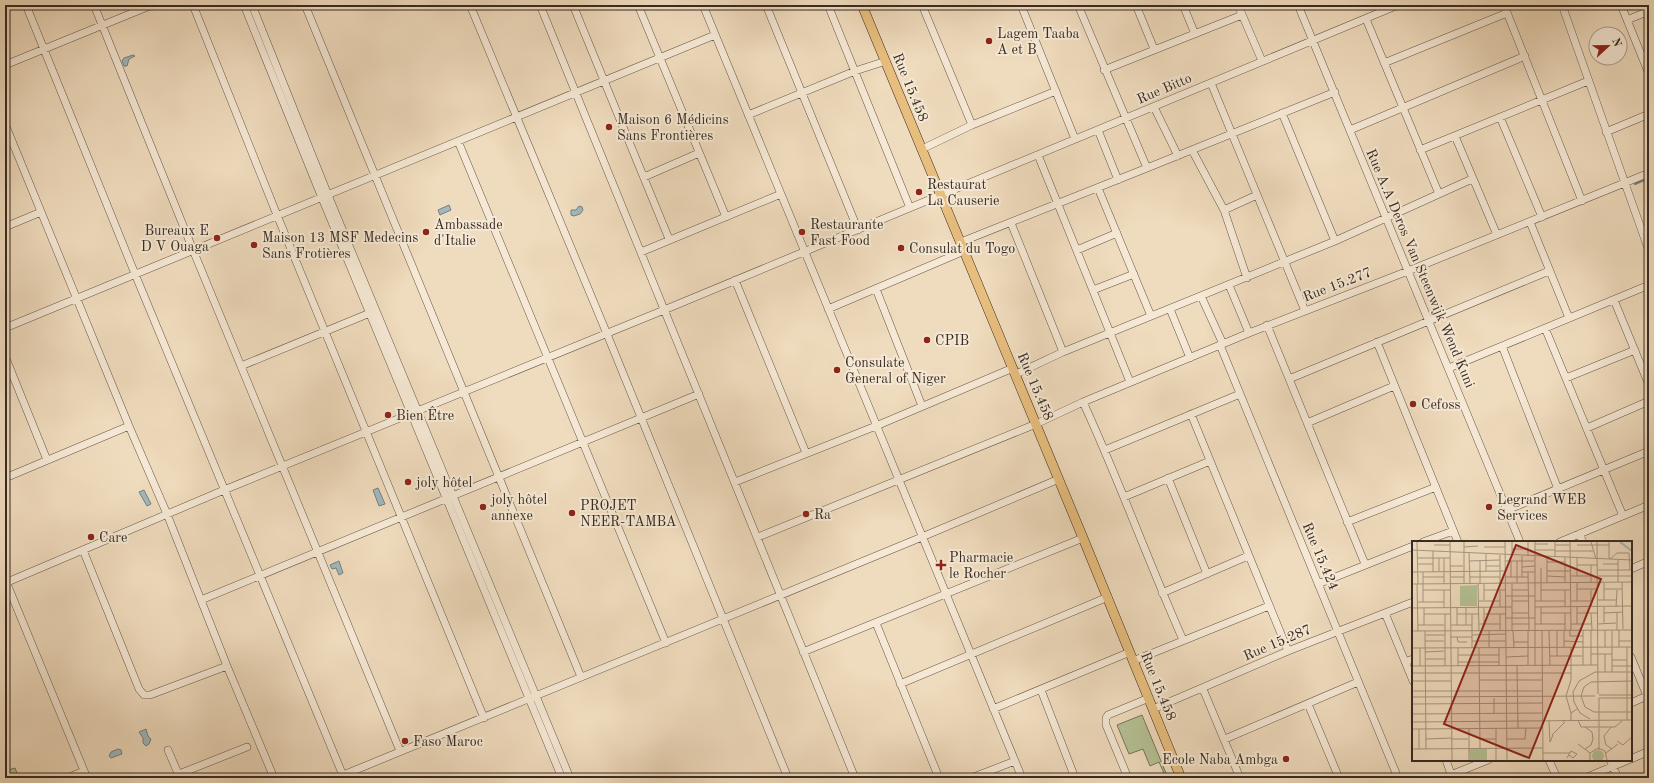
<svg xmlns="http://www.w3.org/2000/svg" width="1654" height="783" font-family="'Old Standard TT',serif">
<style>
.green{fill:#b5c194;stroke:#76765b}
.water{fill:#a0b8bd;stroke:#76807f}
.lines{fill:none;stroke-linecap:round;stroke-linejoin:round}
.stream{stroke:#76807f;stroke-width:2}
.minor-casing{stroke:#665749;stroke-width:8}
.major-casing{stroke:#382b22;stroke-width:10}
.minor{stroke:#f5e8d4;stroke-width:7}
.major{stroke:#e8be7e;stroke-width:9}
.poi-dot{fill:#8f2418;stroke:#f5e8d4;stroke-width:1.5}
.labels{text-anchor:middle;stroke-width:4;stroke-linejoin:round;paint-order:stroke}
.poi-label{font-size:14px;fill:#382b22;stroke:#f5e8d4;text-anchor:start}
.street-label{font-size:14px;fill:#382b22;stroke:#f5e8d4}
.inset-river{fill:none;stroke:#a0b8bd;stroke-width:2}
.inset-road{fill:none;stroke:#a6957f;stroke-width:1}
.view{fill:#8f2418;fill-opacity:0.15;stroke:#8f2418;stroke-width:2}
.inset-edge{fill:none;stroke:#382b22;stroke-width:2}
</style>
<rect width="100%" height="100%" fill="#efdbbd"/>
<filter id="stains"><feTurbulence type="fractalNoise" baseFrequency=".005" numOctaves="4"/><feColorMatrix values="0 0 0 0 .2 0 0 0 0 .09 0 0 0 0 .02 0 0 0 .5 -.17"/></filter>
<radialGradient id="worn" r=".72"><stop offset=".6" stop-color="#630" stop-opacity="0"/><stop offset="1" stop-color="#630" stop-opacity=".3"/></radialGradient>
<!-- green -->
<path class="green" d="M1142,715L1168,778H1162L1161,775L1164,773L1159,762L1150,766L1143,749L1129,754L1117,725Z
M15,768L19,778H5V771Z"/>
<!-- water -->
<path class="water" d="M133,55L135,56L129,59L127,66H124L122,61L124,58Z
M449,205L451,210L440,215L438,210Z
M579,206L582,207L583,210L580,214L574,216L571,215V210H576Z
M378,488L385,504L379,506L373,490Z
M144,490L151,504L147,506L139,492Z
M339,561L343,573L339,575L336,568L332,569L330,565Z
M146,729L148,736L151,739L149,744L146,746L143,743V738L139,732Z
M118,749L121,750L122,754L111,758L109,756L111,752Z"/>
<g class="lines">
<!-- stream -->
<path class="stream" d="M1635,184L1649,178"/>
<!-- minor casing -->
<g class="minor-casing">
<path id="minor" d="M26,5L135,274L344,778
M94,5L193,250L400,751
M193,5L277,215L484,718
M244,5L322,198L562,778
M252,5L328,195L570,778
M305,5L581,677
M470,5L607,334L788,778
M540,5L855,778
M573,5L669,239
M638,5L726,217
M703,5L1022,778
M766,5L858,230
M828,5L910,208
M922,5L972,125
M1021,5L1075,139
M1078,5L1147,168
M1136,5L1154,49
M1183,5L1195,34
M1238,5L1262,61
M1298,5L1520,542
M1504,5L1582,201
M1562,5L1649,251
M1621,5L1649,74
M1366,19L1439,194
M1627,20L1649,11
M1384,63L1507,13
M5,65L152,5
M1104,70L1242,15
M1211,83L1305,311
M1154,107L1178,156
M1282,113L1335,241
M748,115L855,71L886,61
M1500,117L1542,217
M5,124L129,426L167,514L227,666L274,778
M1098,130L1118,180
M1350,130L1525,56
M1606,132L1649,114
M1455,136L1497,235
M458,141L666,643
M922,149L972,125L1056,91
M1192,150L1224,210L1247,278
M1420,150L1588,81
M1038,155L1130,382
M644,177L699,153
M1098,188L1151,316
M1224,210L1257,195
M1530,222L1569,318
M1011,223L1063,352
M5,227L41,212
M961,242L1147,168L1335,92
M1077,250L1117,233
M641,252L781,194
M735,280L806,453
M1229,285L1249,333
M876,289L922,406
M1093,290L1134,274
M1201,296L1223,344
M1614,300L1649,385
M828,309L964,251
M1170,309L1190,358
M1267,325L1365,564
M5,328L715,35
M1545,328L1623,516
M1377,342L1458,542
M1220,345L1398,778
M1502,346L1558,489
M5,356L47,460
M241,366L370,313
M1449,368L1649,285
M1016,374L1063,352L1335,241L1472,179
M1566,378L1635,350
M1289,379L1549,271
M1083,402C1119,480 1148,561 1183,640
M1191,414L1288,651
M1307,423L1394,386
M1587,428L1649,401
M1105,450L1240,394
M5,478L129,426
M1168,478L1207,574
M735,482L876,426L1013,368
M1124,497L1210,461
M1507,510L1649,451
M1347,522L1436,487
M1579,534L1583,542
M758,537L1036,424L1083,402L1249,333L1408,271L1649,173
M1423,542L1453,531
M1560,542L1649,505
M83,550L139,689L144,695H150L227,666
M1631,569L1649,561
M5,579L87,778
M5,583L224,490L664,310L1398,5
M1318,584L1413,546
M1162,593L1248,556
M201,600L699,394
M1385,613L1413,681
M876,623L939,778
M803,652L1083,538
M1631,657L1647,696
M1133,661L1269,606
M1405,662L1413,659
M900,684L1108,597
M1203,689L1240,778
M1041,690L1075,778
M1631,703L1649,695
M1308,704L1339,778
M993,709L1130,652
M1153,709L1288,651L1413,602
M1225,739L1358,682
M168,750L180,778
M1631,759L1649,751
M1446,760L1451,774
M1549,760L1557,778
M1610,760L1618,778
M179,774L247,747
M67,778L84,771
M336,778L922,537L1059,479
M971,778L1015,761
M1128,778L1106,725V718L1108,715L1149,698
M1443,778L1488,760
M1585,778L1628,760"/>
</g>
<!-- major casing -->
<g class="major-casing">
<path id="major" d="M862,5L1083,538L1181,778"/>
</g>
<!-- minor -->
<use href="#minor" class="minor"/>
<!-- major -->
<use href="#major" class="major"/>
</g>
<!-- markers -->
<g class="poi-dot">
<circle cx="989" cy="41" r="4"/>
<circle cx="609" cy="127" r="4"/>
<circle cx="919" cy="192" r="4"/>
<circle cx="426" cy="232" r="4"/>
<circle cx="802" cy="232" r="4"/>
<circle cx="217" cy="238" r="4"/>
<circle cx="254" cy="245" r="4"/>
<circle cx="901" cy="248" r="4"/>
<circle cx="927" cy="340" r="4"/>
<circle cx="837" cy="370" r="4"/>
<circle cx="1413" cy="404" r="4"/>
<circle cx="388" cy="415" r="4"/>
<circle cx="408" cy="482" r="4"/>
<circle cx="483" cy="507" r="4"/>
<circle cx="1489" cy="507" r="4"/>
<circle cx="572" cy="513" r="4"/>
<circle cx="806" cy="514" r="4"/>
<circle cx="91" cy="537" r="4"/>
<path d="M939 559h4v4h4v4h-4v4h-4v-4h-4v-4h4z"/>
<circle cx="405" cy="741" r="4"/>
<circle cx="1286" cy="759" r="4"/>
</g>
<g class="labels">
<!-- poi labels -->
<g class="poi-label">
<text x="997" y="38">Lagem Taaba<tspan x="997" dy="16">A et B</tspan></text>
<text x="617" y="124">Maison 6 Médicins<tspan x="617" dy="16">Sans Frontières</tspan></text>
<text x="927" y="189">Restaurat<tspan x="927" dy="16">La Causerie</tspan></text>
<text x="434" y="229">Ambassade<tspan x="434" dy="16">d'Italie</tspan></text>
<text x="810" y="229">Restaurante<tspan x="810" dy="16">Fast Food</tspan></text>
<text x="209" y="235" text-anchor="end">Bureaux E<tspan x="209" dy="16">D V Ouaga</tspan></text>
<text x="262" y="242">Maison 13 MSF Medecins<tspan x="262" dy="16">Sans Frotières</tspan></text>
<text x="909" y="253">Consulat du Togo</text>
<text x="935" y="345">CPIB</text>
<text x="845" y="367">Consulate<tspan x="845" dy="16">General of Niger</tspan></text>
<text x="1421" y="409">Cefoss</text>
<text x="396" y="420">Bien Être</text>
<text x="416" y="487">joly hôtel</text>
<text x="491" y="504">joly hôtel<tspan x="491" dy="16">annexe</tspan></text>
<text x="1497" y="504">Legrand WEB<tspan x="1497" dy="16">Services</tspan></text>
<text x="580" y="510">PROJET<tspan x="580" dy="16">NEER-TAMBA</tspan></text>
<text x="814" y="519">Ra</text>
<text x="99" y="542">Care</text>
<text x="949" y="562">Pharmacie<tspan x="949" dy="16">le Rocher</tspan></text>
<text x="413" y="746">Faso Maroc</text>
<text x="1278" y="764" text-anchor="end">Ecole Naba Ambga</text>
</g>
<!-- street labels -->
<g class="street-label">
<text transform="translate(911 87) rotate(68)" y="5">Rue 15.458</text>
<text transform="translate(1164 88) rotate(-23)" y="5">Rue Bitto</text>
<text transform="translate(1421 268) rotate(67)" y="5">Rue A.A Deros Van Steenwijk Wend Kuni</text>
<text transform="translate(1337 284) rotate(-21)" y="5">Rue 15.277</text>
<text transform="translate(1036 386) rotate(67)" y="5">Rue 15.458</text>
<text transform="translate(1321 556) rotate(67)" y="5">Rue 15.424</text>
<text transform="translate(1277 642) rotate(-23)" y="5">Rue 15.287</text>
<text transform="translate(1159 686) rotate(68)" y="5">Rue 15.458</text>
</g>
</g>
<!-- overview -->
<g transform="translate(1412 541)">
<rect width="220" height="220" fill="#efdbbd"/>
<path d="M65,44V65H48V45ZM57,208H75V219H58ZM180 215a6 6 0 1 1 12 0a6 6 0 1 1-12 0Z" fill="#b5c194"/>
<path class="inset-river" d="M208,1L220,10"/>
<path class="inset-road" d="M5,1L6,43M38,1L40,219M52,1V43M93,1L95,219M116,1V15M123,1V124M143,1V15M158,1L159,89M179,1L184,18M185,1L186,153M123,3H136M22,4H38M143,4H158M165,4H197M52,6L66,5M72,6H93M100,8H116M0,9L220,19M123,9H143M21,10V31M143,10H181M57,12L58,43M74,13V30M88,14V42M100,14V1M110,15V36M135,15V42M153,16V42M5,17H38M27,17V30M32,17V43M165,17V35M197,18V1M198,18L205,12H217L218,29M206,19V41M57,20L88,19M68,20V43M93,20H122M99,20V36M105,20V42M135,21H153M5,23H21M191,23H206M165,24H185M179,24V42M38,25H51M74,25H88M110,26L123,25M129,27V60M185,29H220M135,30H159M0,31L94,30M11,31V61M110,31H123M116,31L117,89M135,35L153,36M159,35H179M185,35H220M11,36H32M39,36H52M58,36H88M94,36H116M210,41L211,88M165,42V60M0,43L220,41M5,43L6,90M66,43L67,90M72,43V59M165,48H185M192,48H210M11,49H38M32,49V67M72,49H94M100,49H116M129,49H159M179,49V66M94,55H123M186,59H204M192,59V42M67,60H88M100,60H116M123,60H153M159,60H179M5,61H32M88,66V50M123,66L220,65M129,66V83M153,66V49M165,66V83M192,66V82M204,66L205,49M0,67L100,66M12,67V84M45,67V84M54,67V84M100,72H117M129,72H159M153,72V89M165,72H186M179,72L180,89M192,72L211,71M205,72V89M12,73H38M33,73V125M45,73H67M60,73V107M72,73H94M88,73V89M94,77H123M67,83H88M72,83V66M100,83H117M123,83H153M159,83H179M186,83L204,82M6,84H32M39,84H60M100,89V43M145,89V115M158,89V95H171M171,89V124M179,89V124M193,89V106M207,89V106M0,90L220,89M13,90L14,208M101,90L102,107M116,90V124M130,90L131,219M137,90L138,124M152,90V106M200,90V131M14,94H33M60,94L94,93M39,96H60M45,96L46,101H55M13,100H32M60,100H94M152,100L171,101M207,100H220M102,101H116M77,106V90M159,106V139L154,155L159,172M0,107L220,106M8,107V125M67,107L68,208M87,107V125M13,111L32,110M179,113H200M193,113V131M46,114H87M138,115H170M94,116L116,115M14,118H33M200,119H215M46,121H87M105,124L106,187M0,125L186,124M46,125V107M200,125H220M0,132H159M68,139H131M0,140H39M220,140L179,141L172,146L169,155L173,166L182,171H220M0,150H131M187,154H220M0,156L183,155M82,157V173M187,157V209M187,157H220M0,163L131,162M0,173L131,172M178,178L168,172L162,161L161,151L167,140L183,131H220M159,179V172L165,168M166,179L169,186H186M215,179V106M137,180L138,201L141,194M0,181L220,179M187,186H203L210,180M199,186L192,195L194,204L200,208M0,188L131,187M57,188V219M84,188V219M140,194L152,182V179M14,198L39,197M39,198H56M68,198H84M95,198H113L114,187M205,200L211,204L220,196M166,203L178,212M0,208L131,207M7,208V188M173,208L179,204L181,198L180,191L173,186M131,212H158M194,212L206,203M155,217L159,210L165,213L161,217L157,214M178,219V212L186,207L193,210L195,219"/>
<path class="view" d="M104,4L189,38L117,217L32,183Z"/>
<rect width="220" height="220" class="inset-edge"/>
</g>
<!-- margin -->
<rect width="1654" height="783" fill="none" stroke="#efdbbd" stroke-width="20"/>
<rect x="6" y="6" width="1642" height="771" fill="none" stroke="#382b22" stroke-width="2"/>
<rect x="10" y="10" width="1634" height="763" fill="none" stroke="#382b22"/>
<!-- north arrow -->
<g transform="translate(1608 46) rotate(68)"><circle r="19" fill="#f5e8d4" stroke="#a99c8d"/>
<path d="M0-3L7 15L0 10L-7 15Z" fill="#8f2418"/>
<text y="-6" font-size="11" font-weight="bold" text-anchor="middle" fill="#382b22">N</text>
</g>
<rect width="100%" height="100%" filter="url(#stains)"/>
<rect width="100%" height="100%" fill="url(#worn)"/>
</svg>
